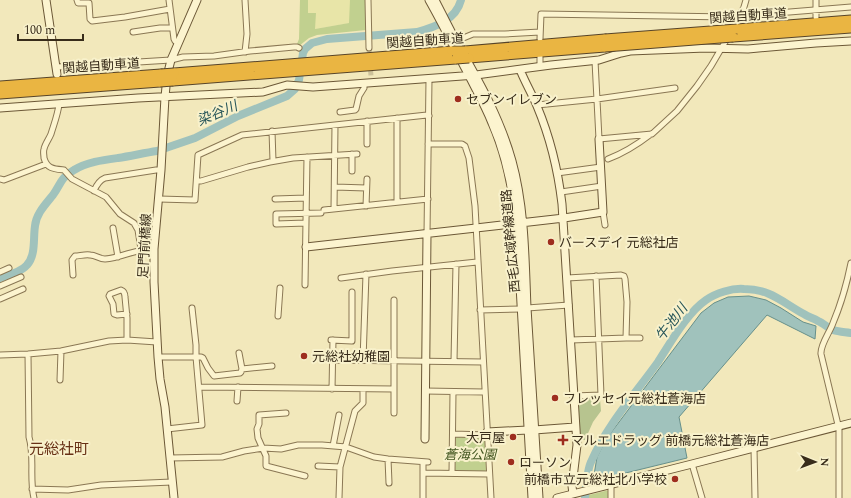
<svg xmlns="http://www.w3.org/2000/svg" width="851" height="498" font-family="Spectral,'Noto Sans JP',serif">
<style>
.farmland{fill:#e8e5a8}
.green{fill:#c1d08f}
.cemetery{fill:#b7c48f}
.water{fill:#a0c2bc;stroke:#67908b}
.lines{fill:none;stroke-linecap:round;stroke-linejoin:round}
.river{stroke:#a0c2bc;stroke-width:8}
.street-tunnel{stroke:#cdc29b;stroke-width:5;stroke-dasharray:5 2.5;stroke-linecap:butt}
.street-casing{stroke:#8a7754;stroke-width:7}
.secondary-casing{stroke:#6c5837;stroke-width:9}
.highway-casing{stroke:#574429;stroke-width:11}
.street{stroke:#fcf4cf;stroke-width:5}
.secondary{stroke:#fcf4cf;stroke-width:7}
.highway{stroke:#eab542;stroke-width:9}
.highway-bridge-casing{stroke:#574429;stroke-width:11;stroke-linecap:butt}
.highway-bridge{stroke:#eab542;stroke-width:9}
.poi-dot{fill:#9e2d1e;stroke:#f8f1cb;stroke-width:1.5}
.labels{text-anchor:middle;stroke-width:4;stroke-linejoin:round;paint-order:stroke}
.street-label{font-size:13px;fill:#382c1a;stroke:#f8f1cb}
.poi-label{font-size:13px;fill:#382c1a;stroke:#f8f1cb;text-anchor:start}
.park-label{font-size:13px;font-style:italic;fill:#42561f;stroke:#f8f1cb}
.water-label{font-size:14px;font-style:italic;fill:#285659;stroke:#f8f1cb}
.quarter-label{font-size:15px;fill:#683116;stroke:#f8f1cb}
</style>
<rect width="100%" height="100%" fill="#f2e8bb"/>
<!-- farmland -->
<path class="farmland" d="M308,0H350V23L315,29L308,13Z"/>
<!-- green -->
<path class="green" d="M300,0H308V13H316L315,29L349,23L350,0H367L366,30L317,35L309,38L299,46L297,44L299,39Z
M458,436L485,437L486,470L485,472H456L455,470L456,437Z
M609,490V498H589V495Z"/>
<!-- cemetery -->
<path class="cemetery" d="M598,397L600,399L601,411L593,422L585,440H579L577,401L579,399Z"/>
<!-- water -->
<path class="water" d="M749,296L766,300L781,308L803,322L816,326L815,339L767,315L679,417L687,458L597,480L594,475L597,457L607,438L701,313L714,303L728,297Z"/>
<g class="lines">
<!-- river -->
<path class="river" d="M0,278C9,275 21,272 27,265C36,255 33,239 35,226C36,214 45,205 53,195C61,184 60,178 74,170C87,162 103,160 118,158C131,156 144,153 157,151L195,138L238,116L287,96L295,89L299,80L303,53L305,49L312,43L327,39L417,32C435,27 456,20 461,0
M585,498C586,488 587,470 591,462C607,425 635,394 658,362C671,342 687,313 706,300C716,293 732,288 744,289C770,289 782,302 804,314C808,317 813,318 818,321C823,323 828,328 833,330C839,332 845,332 851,333"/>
<!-- street-tunnel -->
<path class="street-tunnel" d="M369,48L371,76"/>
<!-- street casing -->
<g class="street-casing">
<path id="street" d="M77,0L78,3H89L90,19L92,21L125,17L170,9
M169,0L174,39L175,41L178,43
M245,0L247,34L245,52
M368,0L369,48
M816,17V0
M732,30L744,7L746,0
M133,32L160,28H172
M540,39L541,14L729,17L851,7
M456,41L473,34H505L540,32
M540,57V66
M595,61L599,139L652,134L677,111L697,86L711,66L728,37
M57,67L171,60L183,57L214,56L250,51L294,47H297L299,48
M59,104C58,114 54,124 51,134C49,139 45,144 44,149C43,152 44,155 44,158C47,169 54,169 64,170L72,179L106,197L120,214L134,223L138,230L141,249
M537,105L597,99L675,88
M340,112L355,110L356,109L359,96L364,88V83
M367,121V144
M272,131L273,161
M428,144H462L465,146L469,158L475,206L491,498
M352,154V171
M608,159C624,153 638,144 651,134
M557,173L601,167
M0,179L4,180L46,164
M197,181H201L248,167L270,162L293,158L357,154
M335,187L366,188
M94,191C96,186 100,180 105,178L156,170H161
M561,192L602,186
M159,199L195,200L198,155L242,135L427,115L429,116
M275,199L306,198
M397,202V118
M366,206L367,179
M334,209L335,125
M324,210L428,199
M603,212L605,225
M306,223L276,224V214L321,213
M113,228L118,257
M427,234L429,79
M0,272L9,268
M73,275L72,260L75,256C79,256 86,254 90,255C96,255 99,259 105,259C122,258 137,248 154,249
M341,278L392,271L477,262
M567,278L621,275L624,276L625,279L627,302L626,338
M305,285L307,157
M0,286L21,277
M0,299L23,289
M527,308L569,305
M480,310L522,309
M278,316L280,288
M127,340V318L125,297C125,294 124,291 121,290L110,294L109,296L113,304L114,314L117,315L127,314
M331,340L352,341V292
M571,340L626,338H640
M239,353L242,369
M28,354L29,437C35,457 29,478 34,498
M0,355L28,354L61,351L109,341L127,340L157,342
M158,357H201L203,358L208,368L214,376L240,373L241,372L242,369L272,366
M332,360L483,362
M363,360L366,274
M454,361L456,264
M60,380L61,351
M199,387L394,389
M332,389L333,340
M425,391L484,392
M574,396L601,395L596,276
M237,401L238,387
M286,413L259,415V424L257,429L258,438L266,456V466L305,476
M394,413V300
M167,429L202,425L196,357V345L192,308
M453,434L487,435
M333,446L339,415
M754,448L755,498
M170,458L222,457L244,451L263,448L281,449L298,445H322L346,447L374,457L388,459L428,462
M388,459L389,483
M692,464L702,498
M318,466L340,467
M423,473L489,474
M452,473L453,392
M32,489L68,490L101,485L172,482
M339,498L340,467L355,411L363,403V389
M423,498V462
M611,498V485
M839,498V429L821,354C820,345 830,332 833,323C841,304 847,283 851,263"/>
</g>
<!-- secondary casing -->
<g class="secondary-casing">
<path id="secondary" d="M46,0L57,74
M429,0C442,23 454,47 466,70C475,88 485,105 492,123C507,157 514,195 517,233L532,498
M435,0C442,14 450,29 457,43C479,81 500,118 512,161C525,208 525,259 527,308C531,371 535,435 539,498
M521,69V72C526,84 532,94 537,106C550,137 558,170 562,204L577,445L572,486L573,494
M0,108L138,98L263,92L287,85L313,87L476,75L551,65L599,60L621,53L630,51L706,48L748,49L816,43L851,41
M306,247L476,228L564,218L603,212L599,139
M534,430L575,427
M487,432L528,430
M425,439L427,234
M174,498L165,407L160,379L158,357L154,282V249L161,170L165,97L167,76L171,60L197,0
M557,498L692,464L851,423"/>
</g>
<!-- highway casing -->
<g class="highway-casing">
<path id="highway" d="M737,29L851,20
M733,37L851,28
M465,51L605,39
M469,58L605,47
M174,73L452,51
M173,81L456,59
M0,86L161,74
M0,94L160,82"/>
</g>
<!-- street -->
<use href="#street" class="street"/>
<!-- secondary -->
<use href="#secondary" class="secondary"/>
<!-- highway -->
<use href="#highway" class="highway"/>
<!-- highway-bridge casing -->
<g class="highway-bridge-casing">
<path id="highway-bridge" d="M605,39L737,29
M605,47L733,37
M452,51H465
M456,59L469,58
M161,74L174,73
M160,82L173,81"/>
</g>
<!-- highway-bridge -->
<use href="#highway-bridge" class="highway-bridge"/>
</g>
<!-- markers -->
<g class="poi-dot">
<circle cx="458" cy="99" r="4"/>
<circle cx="551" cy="242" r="4"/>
<circle cx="304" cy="356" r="4"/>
<circle cx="555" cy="398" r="4"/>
<circle cx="513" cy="437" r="4"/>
<path d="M561 434h4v4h4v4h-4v4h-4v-4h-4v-4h4z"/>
<circle cx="511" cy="462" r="4"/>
<circle cx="675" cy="479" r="4"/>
</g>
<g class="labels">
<!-- street labels -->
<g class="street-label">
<text transform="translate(748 15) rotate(-4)" y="5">関越自動車道</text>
<text transform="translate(425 40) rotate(-4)" y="5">関越自動車道</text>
<text transform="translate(101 65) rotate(-4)" y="5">関越自動車道</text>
<text transform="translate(510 241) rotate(-95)" y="5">西毛広域幹線道路</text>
<text transform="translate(144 246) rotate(-87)" y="5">足門前橋線</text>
</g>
<!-- poi labels -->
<g class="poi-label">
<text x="466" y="104">セブンイレブン</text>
<text x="559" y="247">バースデイ 元総社店</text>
<text x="312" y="361">元総社幼稚園</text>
<text x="563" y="403">フレッセイ元総社蒼海店</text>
<text x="505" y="442" text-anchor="end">大戸屋</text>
<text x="571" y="445">マルエドラッグ 前橋元総社蒼海店</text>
<text x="519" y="467">ローソン</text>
<text x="667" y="484" text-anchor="end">前橋市立元総社北小学校</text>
</g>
<!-- park labels -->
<g class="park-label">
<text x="470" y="459">蒼海公園</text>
</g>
<!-- water labels -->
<g class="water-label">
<text transform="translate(217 113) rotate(-23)" y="5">染谷川</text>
<text transform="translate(671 322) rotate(-52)" y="5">牛池川</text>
</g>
<!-- quarter labels -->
<g class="quarter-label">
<text x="59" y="454">元総社町</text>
</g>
</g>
<!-- north arrow -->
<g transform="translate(815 462) rotate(91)" stroke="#f8f1cb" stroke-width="3" paint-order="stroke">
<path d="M0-3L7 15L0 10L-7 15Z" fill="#382c1a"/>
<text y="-6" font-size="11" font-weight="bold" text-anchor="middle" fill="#382c1a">N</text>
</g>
<!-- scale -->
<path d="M18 34v6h65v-6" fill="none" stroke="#382c1a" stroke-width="2"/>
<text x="24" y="34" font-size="12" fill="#382c1a" stroke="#f8f1cb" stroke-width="3" paint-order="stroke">100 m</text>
</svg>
